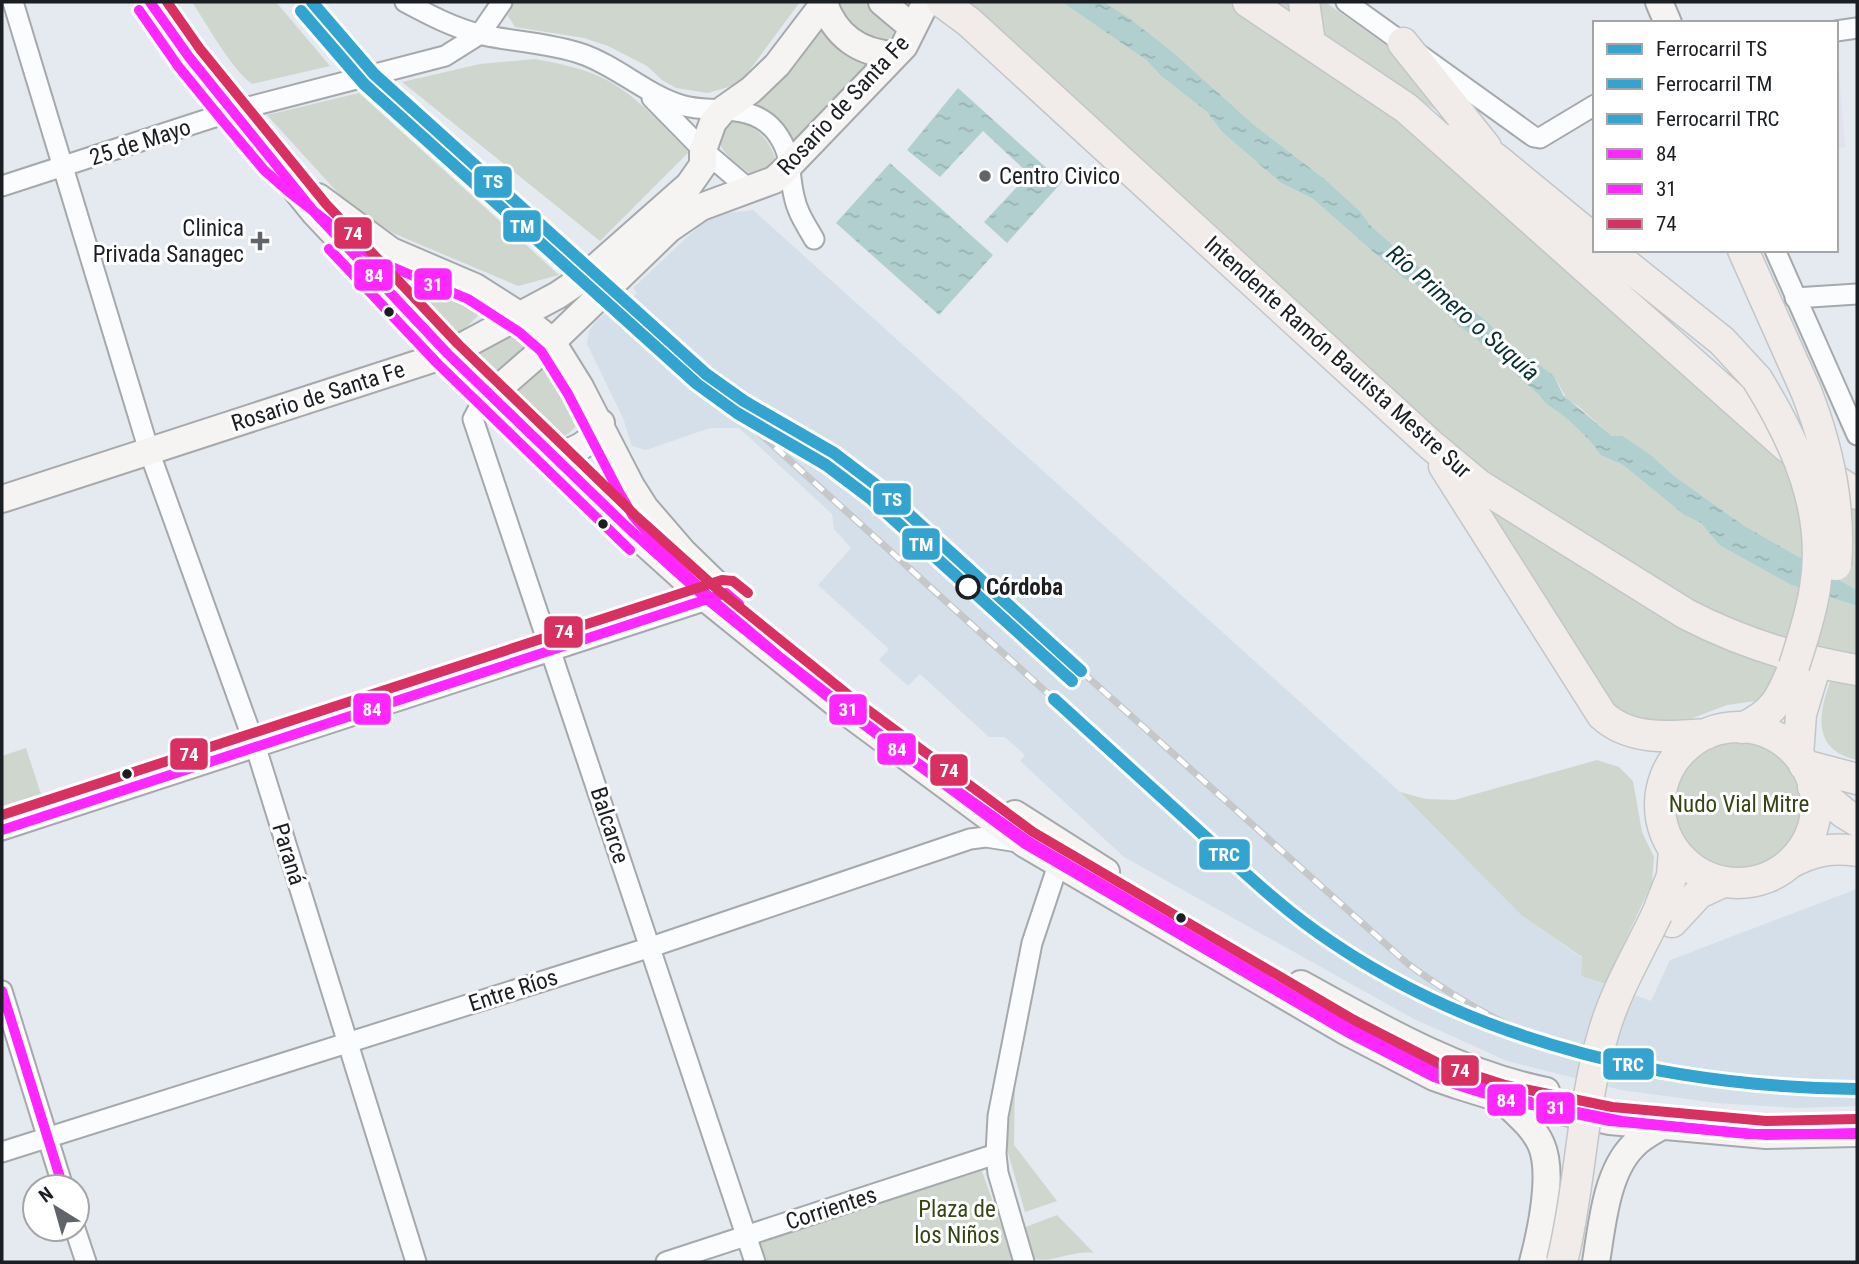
<svg xmlns="http://www.w3.org/2000/svg" width="1859" height="1264" font-family="'Roboto Condensed',sans-serif">
<style>
.built{fill:#d4dfe9}
.education{fill:#e2e1f0}
.green{fill:#cfd6ce}
.water{fill:url(#water-ripples)}
.lines{fill:none;stroke-linecap:round;stroke-linejoin:round}
.street-casing{stroke:#a5a9ac;stroke-width:23}
.secondary-casing{stroke:#a5a9ac;stroke-width:30}
.primary-casing{stroke:#c3c6c9;stroke-width:33}
.street{stroke:#fbfcfd;stroke-width:19}
.secondary{stroke:#f6f4f3;stroke-width:26}
.primary{stroke:#f1ecea;stroke-width:30}
.rail-casing{stroke:#c5c7c9;stroke-width:7}
.rail{stroke:#fff;stroke-width:4.5;stroke-dasharray:13;stroke-linecap:butt}
.primary-bridge-casing{stroke:#c3c6c9;stroke-width:33;stroke-linecap:butt}
.primary-bridge{stroke:#f1ecea;stroke-width:30}
.bus-1-casing{stroke:#fff;stroke-width:16}
.bus-2-casing{stroke:#fff;stroke-width:16}
.bus-3-casing{stroke:#fff;stroke-width:16}
.bus-1{stroke:#fe27ff;stroke-width:10}
.bus-2{stroke:#fe27ff;stroke-width:10}
.bus-3{stroke:#d93062;stroke-width:10}
.rail-1-casing{stroke:#fff;stroke-width:18}
.rail-2-casing{stroke:#fff;stroke-width:18}
.rail-3-casing{stroke:#fff;stroke-width:18}
.rail-1{stroke:#33a3cf;stroke-width:12}
.rail-2{stroke:#33a3cf;stroke-width:12}
.rail-3{stroke:#33a3cf;stroke-width:12}
.poi-dot{fill:#61656a;stroke:#fff;stroke-width:2.5}
.bus-dot{fill:#1b1e22;stroke:#fff;stroke-width:2.5}
.stop-dot{fill:#fff;stroke:#1b1e22;stroke-width:3.5}
.labels{text-anchor:middle;stroke-width:6;stroke-linejoin:round;paint-order:stroke}
.street-label{font-size:23px;fill:#1b1e22;stroke:#fff}
.poi-label{font-size:23px;fill:#1b1e22;stroke:#fff;text-anchor:start}
.stop-label{font-size:23px;font-weight:bold;fill:#1b1e22;stroke:#fff;text-anchor:start}
.park-label{font-size:23px;fill:#364414;stroke:#fff}
.water-label{font-size:24px;font-style:italic;fill:#083031;stroke:#fff}
.line-badge{stroke:#fff;stroke-width:2.5}
.badge-label{font-size:19px;text-anchor:middle;font-weight:bold;fill:#fff}
</style>
<defs>
<pattern id="water-ripples" width="26" height="14" patternUnits="userSpaceOnUse" patternTransform="scale(1.75)"><rect width="26" height="14" fill="#b2cfd0"/><path d="M2 4q2-2 4 0t4 0M15 11q2-2 4 0t4 0" fill="none" stroke="#98b1b2"/></pattern>
</defs>
<rect width="100%" height="100%" fill="#e4eaef"/>
<!-- built -->
<path class="built" d="M753,210L1400,792L1521,915L1582,958L1581,976L1651,1001L1670,960L1857,889V1106L1797,1108L1717,1103L1621,1090L1507,1061L1412,1018L1124,857L1020,761L1025,755L1005,737H989L920,674L908,686L879,660L889,649L818,585L851,548L834,529L832,514L739,428H710L646,450L632,446L623,418L587,344L589,331L597,320L612,309L617,313L637,293L633,288L711,215Z"/>
<!-- education -->
<path class="education" d="M1836,39L1845,147L1836,148Z"/>
<!-- green -->
<path class="green" d="M192,2H276L330,66L252,84C231,69 207,24 192,2Z
M513,2H800L746,75L735,85L708,93L676,88L662,80L647,66L608,46L584,38L515,27L508,16Z
M834,2H870L895,27C892,44 881,43 866,44L834,4Z
M942,2H1062L1146,60L1161,76L1207,112L1222,132L1281,183L1313,199L1403,278L1414,283L1432,297L1456,324L1471,333L1540,396C1545,405 1553,408 1561,414C1570,421 1596,445 1600,455L1623,465L1684,515L1701,523L1719,545L1791,585L1857,606V670L1749,643L1479,485Z
M1104,2H1248L1406,108L1857,494V590L1743,525L1673,475L1651,455L1623,436H1612L1578,406L1567,399L1554,376L1523,358L1489,323L1395,247L1370,225L1361,212L1327,181L1253,124L1174,53Z
M1264,2H1325L1399,54L1437,111Z
M820,19L873,60L793,146L751,107Z
M535,59C556,63 578,67 598,76C634,91 661,125 689,152L600,241L402,82L480,64Z
M359,93L559,275L518,286L393,233L348,204L267,115Z
M729,120C755,122 772,141 777,165L754,177C739,164 717,153 717,132Z
M368,248L475,302L482,312L454,339Z
M500,333L527,335L536,346L495,379L476,358L475,351Z
M550,358C568,387 602,416 560,439L509,389Z
M1483,499L1783,660L1765,698L1756,701L1727,705L1677,724L1633,719L1618,710L1603,695Z
M1832,677L1857,681V760C1811,750 1818,713 1832,677Z
M1672 804a67 67 0 1 1 134 0a67 67 0 1 1-134 0Z
M26,748L41,794L2,806V756Z
M1597,760L1619,767L1633,781L1642,832L1654,857L1652,883L1605,984L1581,976L1582,957L1521,915L1400,792L1426,799L1454,800Z
M1015,1084L1014,1145L1057,1201L1025,1212L1005,1142Z
M982,1171L1014,1262H763L757,1242Z
M1057,1215L1094,1253C1072,1250 1054,1263 1035,1259L1023,1228Z"/>
<!-- water -->
<path class="water" d="M1062,2H1104L1130,19L1174,53L1253,124L1327,181L1361,212L1370,225L1395,247L1489,323L1522,358H1530L1554,376L1563,395L1612,436H1623L1651,455L1673,475L1743,525L1857,590V606L1791,585L1719,545L1701,523L1684,515L1623,465L1600,455C1596,445 1570,421 1561,414C1553,408 1545,405 1540,396L1471,334L1456,324L1432,297L1414,283L1403,278L1313,199L1281,183L1222,132L1207,112L1161,76L1146,60Z
M958,88L1062,182L1007,243L984,222L1029,174L983,131L940,177L907,150Z
M890,163L993,255L939,315L836,223Z"/>
<g class="lines">
<!-- street casing -->
<g class="street-casing">
<path id="street" d="M13,2L149,451L257,751L416,1262
M405,2C429,15 456,29 483,35C516,42 550,43 582,54C617,66 647,95 681,105C713,115 750,101 775,131C793,154 788,171 794,196C797,212 806,225 814,239
M1346,2L1534,137L1540,138L1595,105
M1836,31L1857,28
M652,98L703,150L750,190
M2,186L233,111L445,56L480,34L502,2
M1775,250L1857,435
M1795,298L1857,294
M491,395L480,406L473,419L755,1262
M2,830L716,597
M2,991L63,1187
M2,1152L651,947L970,839L986,837L1018,842
M75,1229L86,1262
M666,1262L996,1154
M1024,1262L998,1173L996,1154L998,1116L1032,943L1058,865L1064,853"/>
</g>
<!-- secondary casing -->
<g class="secondary-casing">
<path id="secondary" d="M150,2L189,57L315,213L448,354L627,527L708,600L848,713L1025,844L1347,1032L1434,1077L1457,1085L1502,1099L1610,1121L1766,1135L1857,1133
M882,2L913,28
M1659,2L1668,23
M824,3C835,36 860,53 894,55
M318,197L391,251L475,287L519,315L543,334L552,342L580,387L631,486L645,508L683,552L718,586
M491,395L552,342L669,229L701,207L774,180L783,172L904,46L926,2
M551,454C572,454 593,444 601,423
M2,499L448,354L558,295L586,276L689,185L703,165V150L713,122L724,109L751,90L777,65L825,2
M1015,814L1106,872
M1301,984C1379,1027 1458,1073 1546,1091
M1502,1099C1516,1113 1533,1126 1541,1144C1554,1173 1541,1232 1533,1262
M1596,1262C1602,1226 1606,1173 1633,1146C1640,1138 1651,1132 1660,1127"/>
</g>
<!-- primary casing -->
<g class="primary-casing">
<path id="primary" d="M942,2L969,22L1431,445L1479,485L1686,614C1740,642 1797,660 1857,670
M1248,2L1406,108L1786,446L1815,467L1857,494
M1304,2L1310,43
M1403,43L1486,147
M1458,137L1495,158L1595,240
M1608,250L1722,341L1757,379
M1743,250L1806,391
M1444,466L1602,715C1630,741 1670,737 1706,734
M1660 805a78 78 0 1 1 156 0a78 78 0 1 1-156 0Z
M1742,728C1775,713 1781,698 1794,666
M1798,755L1801,714L1814,671
M1804,765L1857,779
M1813,787L1844,813L1857,821
M1790,863C1813,851 1831,847 1857,851
M1657,914L1672,876L1674,850
M1672,922L1699,893L1723,882"/>
</g>
<!-- street -->
<use href="#street" class="street"/>
<!-- secondary -->
<use href="#secondary" class="secondary"/>
<!-- primary -->
<use href="#primary" class="primary"/>
<!-- rail casing -->
<g class="rail-casing">
<path id="rail" d="M640,325L1054,699
M1081,671L1408,964C1450,995 1493,1019 1540,1040"/>
</g>
<!-- rail -->
<use href="#rail" class="rail"/>
<!-- primary-bridge casing -->
<g class="primary-bridge-casing">
<path id="primary-bridge" d="M1757,379C1796,442 1828,512 1815,588C1811,615 1802,641 1794,666
M1806,391C1828,447 1841,505 1836,565
M1562,1262C1581,1186 1581,1106 1604,1031C1616,990 1639,952 1657,914"/>
</g>
<!-- primary-bridge -->
<use href="#primary-bridge" class="primary-bridge"/>
<!-- bus-1 casing -->
<g class="bus-1-casing">
<path id="bus-1" d="M150,2L189,57L315,213L448,354L627,527L708,600L848,713L1025,844L1347,1032L1434,1077L1457,1085L1502,1099L1610,1121L1766,1135L1857,1133
M2,830L726,593L739,604
M2,991L63,1187"/>
</g>
<!-- bus-2 casing -->
<g class="bus-2-casing">
<path id="bus-2" d="M139,10L178,66L222,120L264,170L289,192L366,252L385,264L468,299L519,332L541,351L568,394L619,492L633,516L672,561L716,603L781,658L908,756L1028,841L1292,995L1371,1039L1461,1080L1537,1104L1622,1121L1747,1134H1857
M329,249L438,364L630,550"/>
</g>
<!-- bus-3 casing -->
<g class="bus-3-casing">
<path id="bus-3" d="M167,2L200,49L326,204L458,344L637,517L717,589L857,702L1033,832L1354,1020L1440,1064L1505,1085L1612,1107L1766,1121L1857,1119
M2,815L722,580L733,581L748,593"/>
</g>
<!-- bus-1 -->
<use href="#bus-1" class="bus-1"/>
<!-- bus-2 -->
<use href="#bus-2" class="bus-2"/>
<!-- bus-3 -->
<use href="#bus-3" class="bus-3"/>
<!-- rail-1 casing -->
<g class="rail-1-casing">
<path id="rail-1" d="M312,2L374,74L706,374L744,401L834,453L880,488L1081,671"/>
</g>
<!-- rail-2 casing -->
<g class="rail-2-casing">
<path id="rail-2" d="M301,11L364,84L697,384L737,413L826,465L871,499L1072,681"/>
</g>
<!-- rail-3 casing -->
<g class="rail-3-casing">
<path id="rail-3" d="M1054,699C1102,743 1151,787 1199,831C1242,870 1284,911 1333,943C1485,1046 1676,1087 1857,1089"/>
</g>
<!-- rail-1 -->
<use href="#rail-1" class="rail-1"/>
<!-- rail-2 -->
<use href="#rail-2" class="rail-2"/>
<!-- rail-3 -->
<use href="#rail-3" class="rail-3"/>
</g>
<!-- markers -->
<g class="poi-dot">
<circle cx="985" cy="176" r="7"/>
<path d="M256.5 230.5h7v7h7v7h-7v7h-7v-7h-7v-7h7z"/>
</g>
<g class="bus-dot">
<circle cx="389" cy="312" r="6"/>
<circle cx="603" cy="524" r="6"/>
<circle cx="127" cy="774" r="6"/>
<circle cx="1181" cy="918" r="6"/>
</g>
<circle class="stop-dot" cx="968" cy="587" r="11"/>
<g class="labels">
<!-- street labels -->
<g class="street-label">
<text transform="translate(843 105) rotate(-47)" y="8">Rosario de Santa Fe</text>
<text transform="translate(140 142) rotate(-18)" y="8">25 de Mayo</text>
<text transform="translate(1338 357) rotate(42)" y="8">Intendente Ramón Bautista Mestre Sur</text>
<text transform="translate(318 396) rotate(-18)" y="8">Rosario de Santa Fe</text>
<text transform="translate(610 825) rotate(72)" y="8">Balcarce</text>
<text transform="translate(289 854) rotate(73)" y="8">Paraná</text>
<text transform="translate(513 990) rotate(-18)" y="8">Entre Ríos</text>
<text transform="translate(831 1208) rotate(-18)" y="8">Corrientes</text>
</g>
<!-- poi labels -->
<g class="poi-label">
<text x="999" y="184">Centro Civico</text>
<text x="244" y="236" text-anchor="end">Clinica<tspan x="244" dy="26">Privada Sanagec</tspan></text>
</g>
<!-- stop labels -->
<g class="stop-label">
<text x="986" y="595">Córdoba</text>
</g>
<!-- park labels -->
<g class="park-label">
<text x="1739" y="812">Nudo Vial Mitre</text>
<text x="957" y="1217">Plaza de<tspan x="957" dy="26">los Niños</tspan></text>
</g>
<!-- water labels -->
<g class="water-label">
<text transform="translate(1463 313) rotate(41)" y="8">Río Primero o Suquía</text>
</g>
</g>
<g class="line-badge">
<rect x="473" y="165" width="40" height="34" rx="7" fill="#33a3cf"/>
<rect x="502" y="209" width="40" height="34" rx="7" fill="#33a3cf"/>
<rect x="333" y="216" width="40" height="34" rx="7" fill="#d93062"/>
<rect x="353" y="258" width="41" height="34" rx="7" fill="#fe27ff"/>
<rect x="413" y="267" width="40" height="34" rx="7" fill="#fe27ff"/>
<rect x="872" y="482" width="40" height="34" rx="7" fill="#33a3cf"/>
<rect x="901" y="527" width="40" height="34" rx="7" fill="#33a3cf"/>
<rect x="543" y="615" width="41" height="34" rx="7" fill="#d93062"/>
<rect x="352" y="692" width="40" height="34" rx="7" fill="#fe27ff"/>
<rect x="828" y="693" width="40" height="33" rx="7" fill="#fe27ff"/>
<rect x="876" y="732" width="41" height="34" rx="7" fill="#fe27ff"/>
<rect x="169" y="737" width="40" height="34" rx="7" fill="#d93062"/>
<rect x="929" y="753" width="40" height="34" rx="7" fill="#d93062"/>
<rect x="1198" y="838" width="53" height="33" rx="7" fill="#33a3cf"/>
<rect x="1602" y="1047" width="53" height="34" rx="7" fill="#33a3cf"/>
<rect x="1440" y="1054" width="40" height="33" rx="7" fill="#d93062"/>
<rect x="1486" y="1083" width="41" height="34" rx="7" fill="#fe27ff"/>
<rect x="1535" y="1091" width="41" height="34" rx="7" fill="#fe27ff"/>
</g>
<g class="badge-label">
<text x="493" y="188">TS</text>
<text x="522" y="233">TM</text>
<text x="353" y="240">74</text>
<text x="374" y="282">84</text>
<text x="433" y="291">31</text>
<text x="892" y="506">TS</text>
<text x="921" y="551">TM</text>
<text x="564" y="638">74</text>
<text x="372" y="716">84</text>
<text x="848" y="716">31</text>
<text x="897" y="756">84</text>
<text x="189" y="761">74</text>
<text x="949" y="777">74</text>
<text x="1224" y="861">TRC</text>
<text x="1628" y="1071">TRC</text>
<text x="1460" y="1077">74</text>
<text x="1506" y="1107">84</text>
<text x="1556" y="1114">31</text>
</g>
<!-- border -->
<rect width="1859" height="1264" fill="none" stroke="#1b1e22" stroke-width="7"/>
<!-- legend -->
<rect x="1593" y="21" width="245" height="231" fill="#ffffff" stroke="#a4a5a7" stroke-width="2"/>
<rect x="1607" y="44" width="35" height="10" fill="#33a3cf" stroke="#a4a5a7" stroke-width="2"/>
<text x="1656" y="56" font-size="21" fill="#1b1e22">Ferrocarril TS</text>
<rect x="1607" y="79" width="35" height="10" fill="#33a3cf" stroke="#a4a5a7" stroke-width="2"/>
<text x="1656" y="91" font-size="21" fill="#1b1e22">Ferrocarril TM</text>
<rect x="1607" y="114" width="35" height="10" fill="#33a3cf" stroke="#a4a5a7" stroke-width="2"/>
<text x="1656" y="126" font-size="21" fill="#1b1e22">Ferrocarril TRC</text>
<rect x="1607" y="149" width="35" height="10" fill="#fe27ff" stroke="#a4a5a7" stroke-width="2"/>
<text x="1656" y="161" font-size="21" fill="#1b1e22">84</text>
<rect x="1607" y="184" width="35" height="10" fill="#fe27ff" stroke="#a4a5a7" stroke-width="2"/>
<text x="1656" y="196" font-size="21" fill="#1b1e22">31</text>
<rect x="1607" y="219" width="35" height="10" fill="#d93062" stroke="#a4a5a7" stroke-width="2"/>
<text x="1656" y="231" font-size="21" fill="#1b1e22">74</text>
<!-- north arrow -->
<g transform="translate(56 1208) rotate(323)"><circle r="33" fill="#ffffff" stroke="#a4a5a7" stroke-width="2"/>
<path d="M0-5L12 26L0 18L-12 26Z" fill="#61656a"/>
<text y="-10" font-size="19" font-weight="bold" text-anchor="middle" fill="#1b1e22">N</text>
</g>
</svg>
